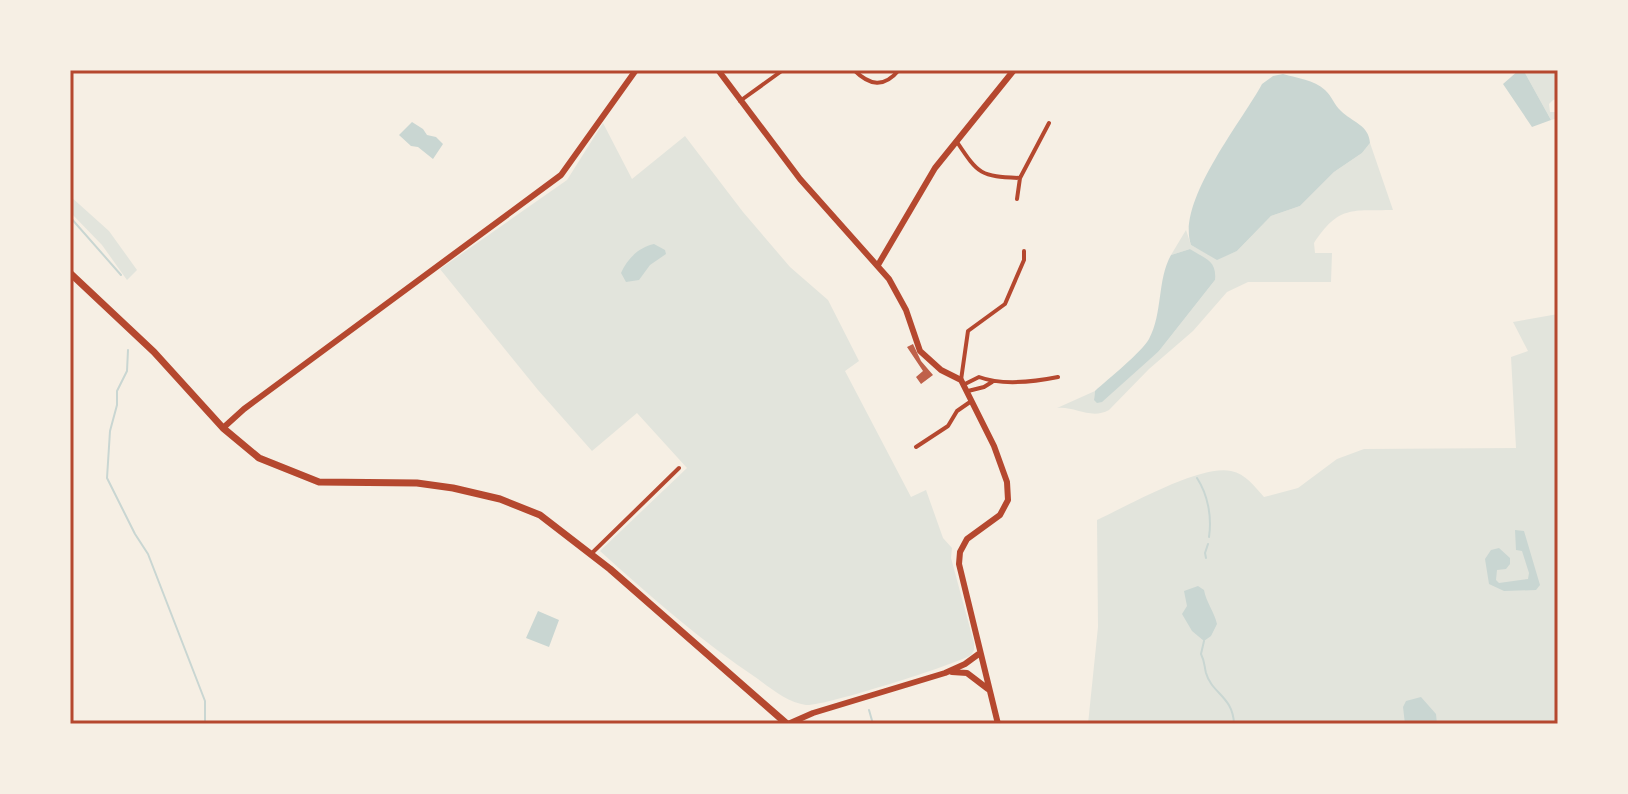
<svg xmlns="http://www.w3.org/2000/svg" width="1628" height="794" font-family="'Roboto Condensed',sans-serif">
<style>
.green{fill:#e2e4dc}
.water{fill:#c9d6d2}
.lines{fill:none;stroke-linecap:round;stroke-linejoin:round}
.stream{stroke:#c9d6d2;stroke-width:2}
.building{fill:#bf614a}
.minor{stroke:#b5482f;stroke-width:4}
.tertiary{stroke:#b5482f;stroke-width:6}
.primary{stroke:#b5482f;stroke-width:7}
.neatline{fill:none;stroke:#b5482f;stroke-width:3}
</style>
<rect width="100%" height="100%" fill="#f6efe4"/>
<!-- green -->
<path class="green" d="M1533,70L1558,71V99L1553,100L1549,104L1550,112H1558V118L1551,120L1525,73Z
M603,123L632,179L685,136L743,212L790,267L828,300L859,361L845,371L911,497L926,490L943,538L952,548L951,558L974,643V650L971,655C954,665 822,707 806,705C789,703 771,689 758,679C701,641 651,597 600,551L687,468L637,413L592,451L538,390L440,269L567,180Z
M1370,143L1393,210C1352,211 1339,205 1314,243L1315,253H1332L1331,282H1248L1227,292L1193,331L1149,369L1109,410C1091,420 1075,406 1057,408L1095,391L1094,400L1159,351L1215,280L1190,249L1171,255L1186,230L1191,245L1217,259L1237,251L1271,216L1300,206L1334,172L1362,153Z
M70,196L109,231L137,270L127,280L102,245L70,212Z
M1558,314V724H1088L1098,627L1097,520C1127,506 1201,464 1231,471C1246,474 1254,486 1264,497L1298,488L1337,459L1364,449L1516,448L1511,357L1528,351L1513,322Z"/>
<!-- water -->
<path class="water" d="M1519,70L1525,73L1551,120L1532,127L1503,84Z
M1283,74C1297,78 1314,80 1325,90C1332,96 1334,105 1341,111C1352,122 1369,125 1370,143L1362,153L1334,172L1300,206L1271,216L1237,251L1217,260L1191,245C1176,202 1241,123 1262,84L1273,76Z
M412,122L423,129L427,135L436,137L443,144L433,159L418,147L411,146L399,135Z
M654,244L665,250L666,254L650,265L639,280L626,282L621,273C627,259 639,247 654,244Z
M1190,249C1205,259 1217,260 1215,280L1159,351L1102,402L1097,403L1094,400L1095,391C1108,379 1141,353 1149,339C1163,313 1157,280 1171,255Z
M1515,530L1524,531L1540,585L1536,590L1504,591L1489,584L1485,559L1491,550L1499,548L1510,558V564L1506,569L1497,570L1496,580L1499,583L1528,579L1529,573L1522,551L1516,550Z
M1198,586L1204,590C1206,602 1214,611 1217,624L1211,636L1204,641L1192,631L1182,614L1187,606L1184,591Z
M538,611L559,620L549,647L526,638Z
M1421,697L1436,714L1437,724H1405L1403,707L1406,701Z"/>
<g class="lines">
<!-- stream -->
<path class="stream" d="M70,217L121,275
M128,350L127,371L117,391V405L110,431L107,478L135,534L148,554L205,701V724
M1197,478C1208,495 1212,517 1209,537
M1206,558L1205,553L1208,544
M1204,641L1201,654C1205,662 1204,665 1206,673C1212,694 1233,696 1234,724
M869,710L873,724"/>
</g>
<!-- building -->
<path class="building" d="M913,344L921,361L933,375L921,384L916,377L923,371L907,347Z"/>
<g class="lines">
<!-- minor -->
<path class="minor" d="M854,70C870,86 884,88 899,70
M740,101L783,70
M957,142C979,175 980,176 1020,178L1017,199
M1020,178L1049,123
M961,380L968,331L1005,304L1024,260V251
M963,385L979,377C1003,386 1033,382 1058,377
M968,391L984,387L992,382
M916,447L948,426L957,411L970,402
M591,554L679,468"/>
<!-- tertiary -->
<path class="tertiary" d="M718,70L800,179L889,279L906,310L920,351L941,370L961,380L994,446L1007,482L1008,500L1000,515L967,539L960,552L959,564L998,724
M878,265L935,168L1014,70
M223,428L244,409L561,175L636,70
M952,672L967,673L988,689
M788,724L813,713L945,673L965,664L980,653"/>
<!-- primary -->
<path class="primary" d="M70,273L154,352L223,428L259,458L319,482L417,483L453,488L500,499L540,515L610,569L787,724"/>
</g>
<!-- border -->
<rect width="1628" height="794" fill="none" stroke="#f6efe4" stroke-width="144"/>
<rect x="72" y="72" width="1484" height="650" class="neatline"/>
</svg>
